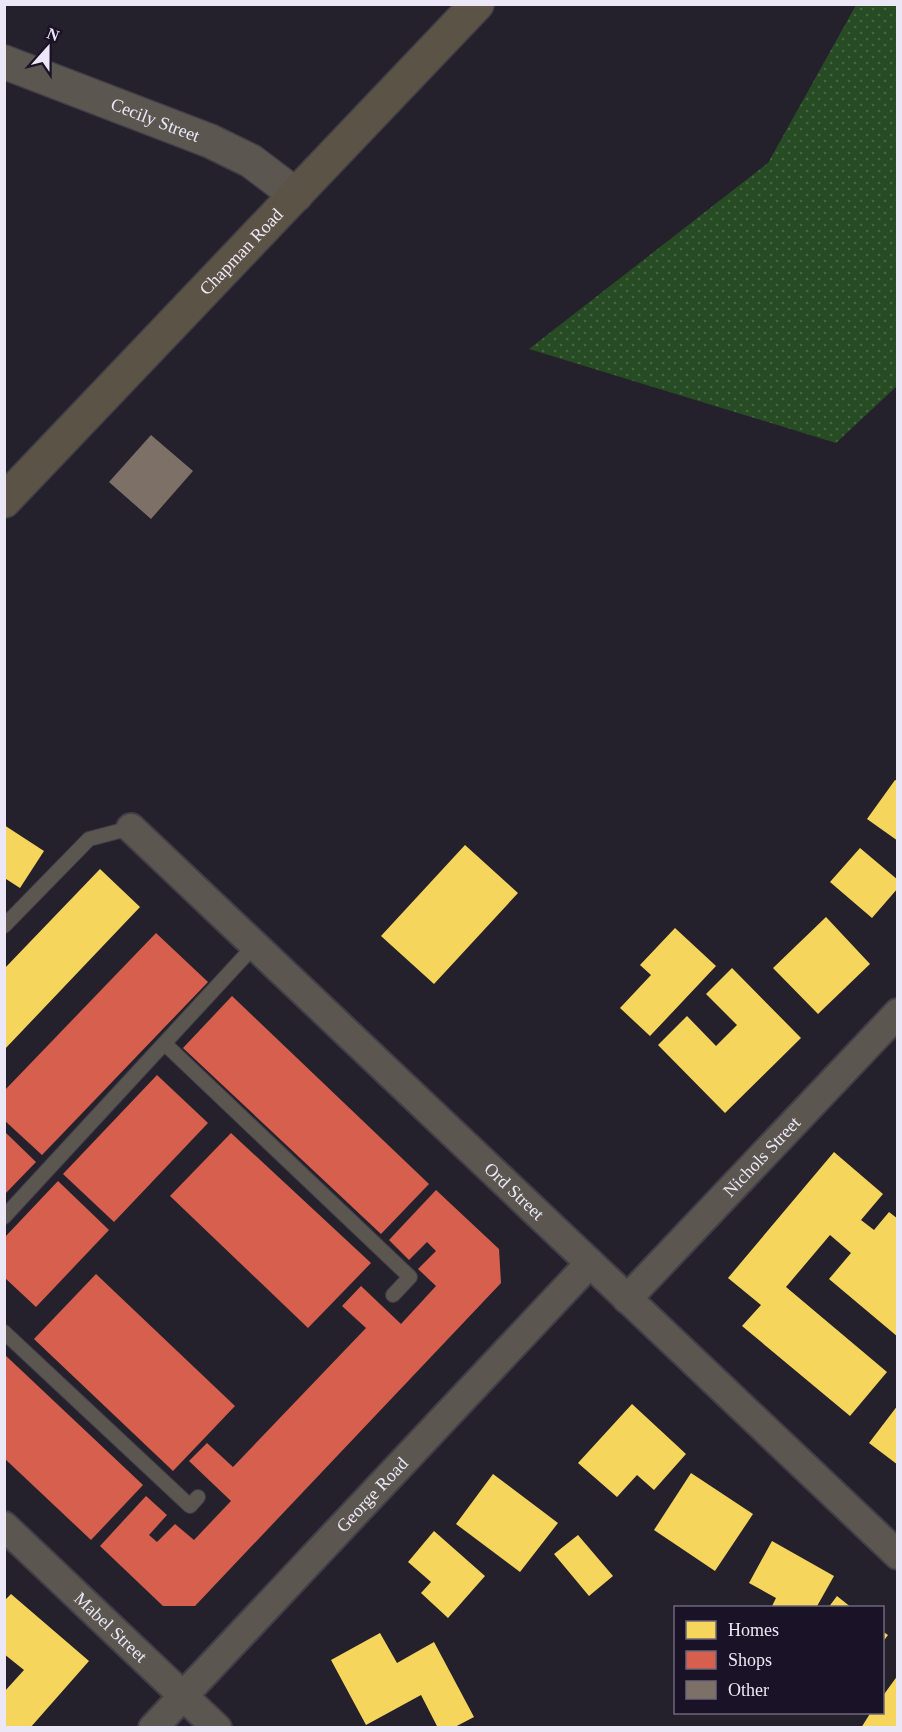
<svg xmlns="http://www.w3.org/2000/svg" width="902" height="1732" font-family="Georgia,serif">
<style>
.grass{fill:url(#grass-dots)}
.homes{fill:#f6d55c}
.shops{fill:#d6604d}
.building{fill:#7d7067}
.lines{fill:none;stroke-linecap:round;stroke-linejoin:round}
.service-casing{stroke:#413e47;stroke-width:16}
.minor-casing{stroke:#413e47;stroke-width:32}
.tertiary-casing{stroke:#413e47;stroke-width:36}
.primary-casing{stroke:#413e47;stroke-width:36}
.service{stroke:#5b5650;stroke-width:14}
.minor{stroke:#5b5650;stroke-width:28}
.tertiary{stroke:#5b5650;stroke-width:33}
.primary{stroke:#5b5346;stroke-width:33}
.labels{text-anchor:middle;stroke-width:6;stroke-linejoin:round;paint-order:stroke}
.street-label{font-size:18px;fill:#ece7f6;stroke:#1a1226}
</style>
<defs>
<pattern id="grass-dots" width="8" height="8" patternUnits="userSpaceOnUse" patternTransform="scale(1.5)"><rect width="8" height="8" fill="#274b23"/><path d="M2 2h.1M6 6h.1" fill="none" stroke="#466544" stroke-width="1.8" stroke-linecap="round"/></pattern>
</defs>
<rect width="100%" height="100%" fill="#24212c"/>
<!-- grass -->
<path class="grass" d="M856,5H897V386L836,443L529,349L768,163Z"/>
<!-- homes -->
<path class="homes" d="M895,780L898,781V841L867,819Z
M4,825L44,851L20,888L6,879L4,882Z
M465,845L518,893L434,984L381,936Z
M860,848L898,880V888L872,918L830,882Z
M100,869L140,907L4,1050V969Z
M826,917L870,964L818,1014L773,968Z
M675,928L716,966L650,1036L620,1008L651,975L640,965Z
M732,968L801,1038L725,1113L658,1045L687,1016L716,1046L737,1025L706,994Z
M834,1152L883,1194L861,1220L874,1230L889,1212L898,1219V1337L829,1279L851,1253L830,1235L786,1287L887,1372L850,1416L742,1326L761,1305L728,1278Z
M632,1404L686,1454L654,1490L637,1475L617,1497L578,1463Z
M898,1405V1465L869,1443Z
M691,1473L753,1514L715,1571L654,1530Z
M493,1474L558,1523L520,1572L456,1524Z
M434,1531L485,1576L448,1618L421,1593L431,1582L408,1562Z
M578,1535L613,1576L589,1596L554,1554Z
M772,1541L834,1576L816,1608H771L776,1598L749,1583Z
M11,1594L89,1661L30,1728H4V1692L24,1670L4,1654V1601Z
M837,1596L852,1608H828Z
M882,1631L888,1635L882,1643Z
M380,1633L397,1663L434,1642L474,1717L453,1728H438L421,1695L366,1725L331,1660Z
M898,1675V1728H861L871,1712H882V1697Z"/>
<!-- shops -->
<path class="shops" d="M156,933L208,982L42,1155L4,1120V1091Z
M232,996L429,1184L381,1234L183,1048Z
M157,1075L208,1123L114,1222L63,1174Z
M4,1131L36,1162L4,1195Z
M231,1133L371,1263L308,1328L170,1196Z
M58,1181L109,1230L36,1307L5,1278V1237Z
M436,1190L499,1249L501,1283L195,1606H163L100,1546L146,1496L167,1515L149,1535L157,1542L175,1524L194,1540L231,1501L189,1461L207,1443L233,1467L366,1328L342,1306L361,1286L401,1324L436,1286L418,1269L436,1251L427,1242L409,1260L389,1240Z
M96,1274L235,1406L173,1471L34,1339Z
M4,1354L143,1485L91,1540L4,1458Z"/>
<!-- building -->
<path class="building" d="M151,435L193,471L151,519L109,482Z"/>
<g class="lines">
<!-- service casing -->
<g class="service-casing">
<path id="service" d="M4,926L89,839L131,828
M165,1044L410,1277L393,1295
M4,1217L255,945
M4,1332L190,1506L198,1497"/>
</g>
<!-- minor casing -->
<g class="minor-casing">
<g id="minor">
<path id="s1" d="M131,828L898,1555"/>
<path id="s2" d="M627,1299L898,1013"/>
<path id="s3" d="M4,1526L217,1728"/>
<path id="s4" d="M153,1728L590,1263"/>
</g>
</g>
<!-- tertiary casing -->
<g class="tertiary-casing">
<g id="tertiary">
<path id="s5" d="M4,62L210,141L251,161L296,195"/>
</g>
</g>
<!-- primary casing -->
<g class="primary-casing">
<g id="primary">
<path id="s6" d="M4,501L477,4"/>
</g>
</g>
<!-- service -->
<use href="#service" class="service"/>
<!-- minor -->
<use href="#minor" class="minor"/>
<!-- tertiary -->
<use href="#tertiary" class="tertiary"/>
<!-- primary -->
<use href="#primary" class="primary"/>
</g>
<g class="labels">
<!-- street labels -->
<g class="street-label">
<text dy="6" stroke="none"><textPath href="#s5" startOffset="162">Cecily Street</textPath></text>
<text dy="6" stroke="none"><textPath href="#s6" startOffset="344">Chapman Road</textPath></text>
<text dy="6" stroke="none"><textPath href="#s2" startOffset="196">Nichols Street</textPath></text>
<text dy="6" stroke="none"><textPath href="#s1" startOffset="528">Ord Street</textPath></text>
<text dy="6" stroke="none"><textPath href="#s4" startOffset="320">George Road</textPath></text>
<text dy="6" stroke="none"><textPath href="#s3" startOffset="147">Mabel Street</textPath></text>
</g>
</g>
<!-- border -->
<rect width="902" height="1732" fill="none" stroke="#ece7f6" stroke-width="12"/>
<!-- legend -->
<rect x="674" y="1606" width="210" height="108" fill="#1a1226" stroke="#6e6779" stroke-width="1.5"/>
<rect x="686" y="1621" width="30" height="18" fill="#f6d55c" stroke="#6e6779" stroke-width="1.5"/>
<text x="728" y="1636" font-size="18" fill="#ece7f6">Homes</text>
<rect x="686" y="1651" width="30" height="18" fill="#d6604d" stroke="#6e6779" stroke-width="1.5"/>
<text x="728" y="1666" font-size="18" fill="#ece7f6">Shops</text>
<rect x="686" y="1681" width="30" height="18" fill="#7d7067" stroke="#6e6779" stroke-width="1.5"/>
<text x="728" y="1696" font-size="18" fill="#ece7f6">Other</text>
<!-- north arrow -->
<g transform="translate(48 48) rotate(21)" stroke="#1a1226" stroke-width="4.5" paint-order="stroke">
<path d="M0-4.5L10 22L0 15L-10 22Z" fill="#ece7f6"/>
<text y="-9" font-size="16" font-weight="bold" text-anchor="middle" fill="#ece7f6">N</text>
</g>
</svg>
